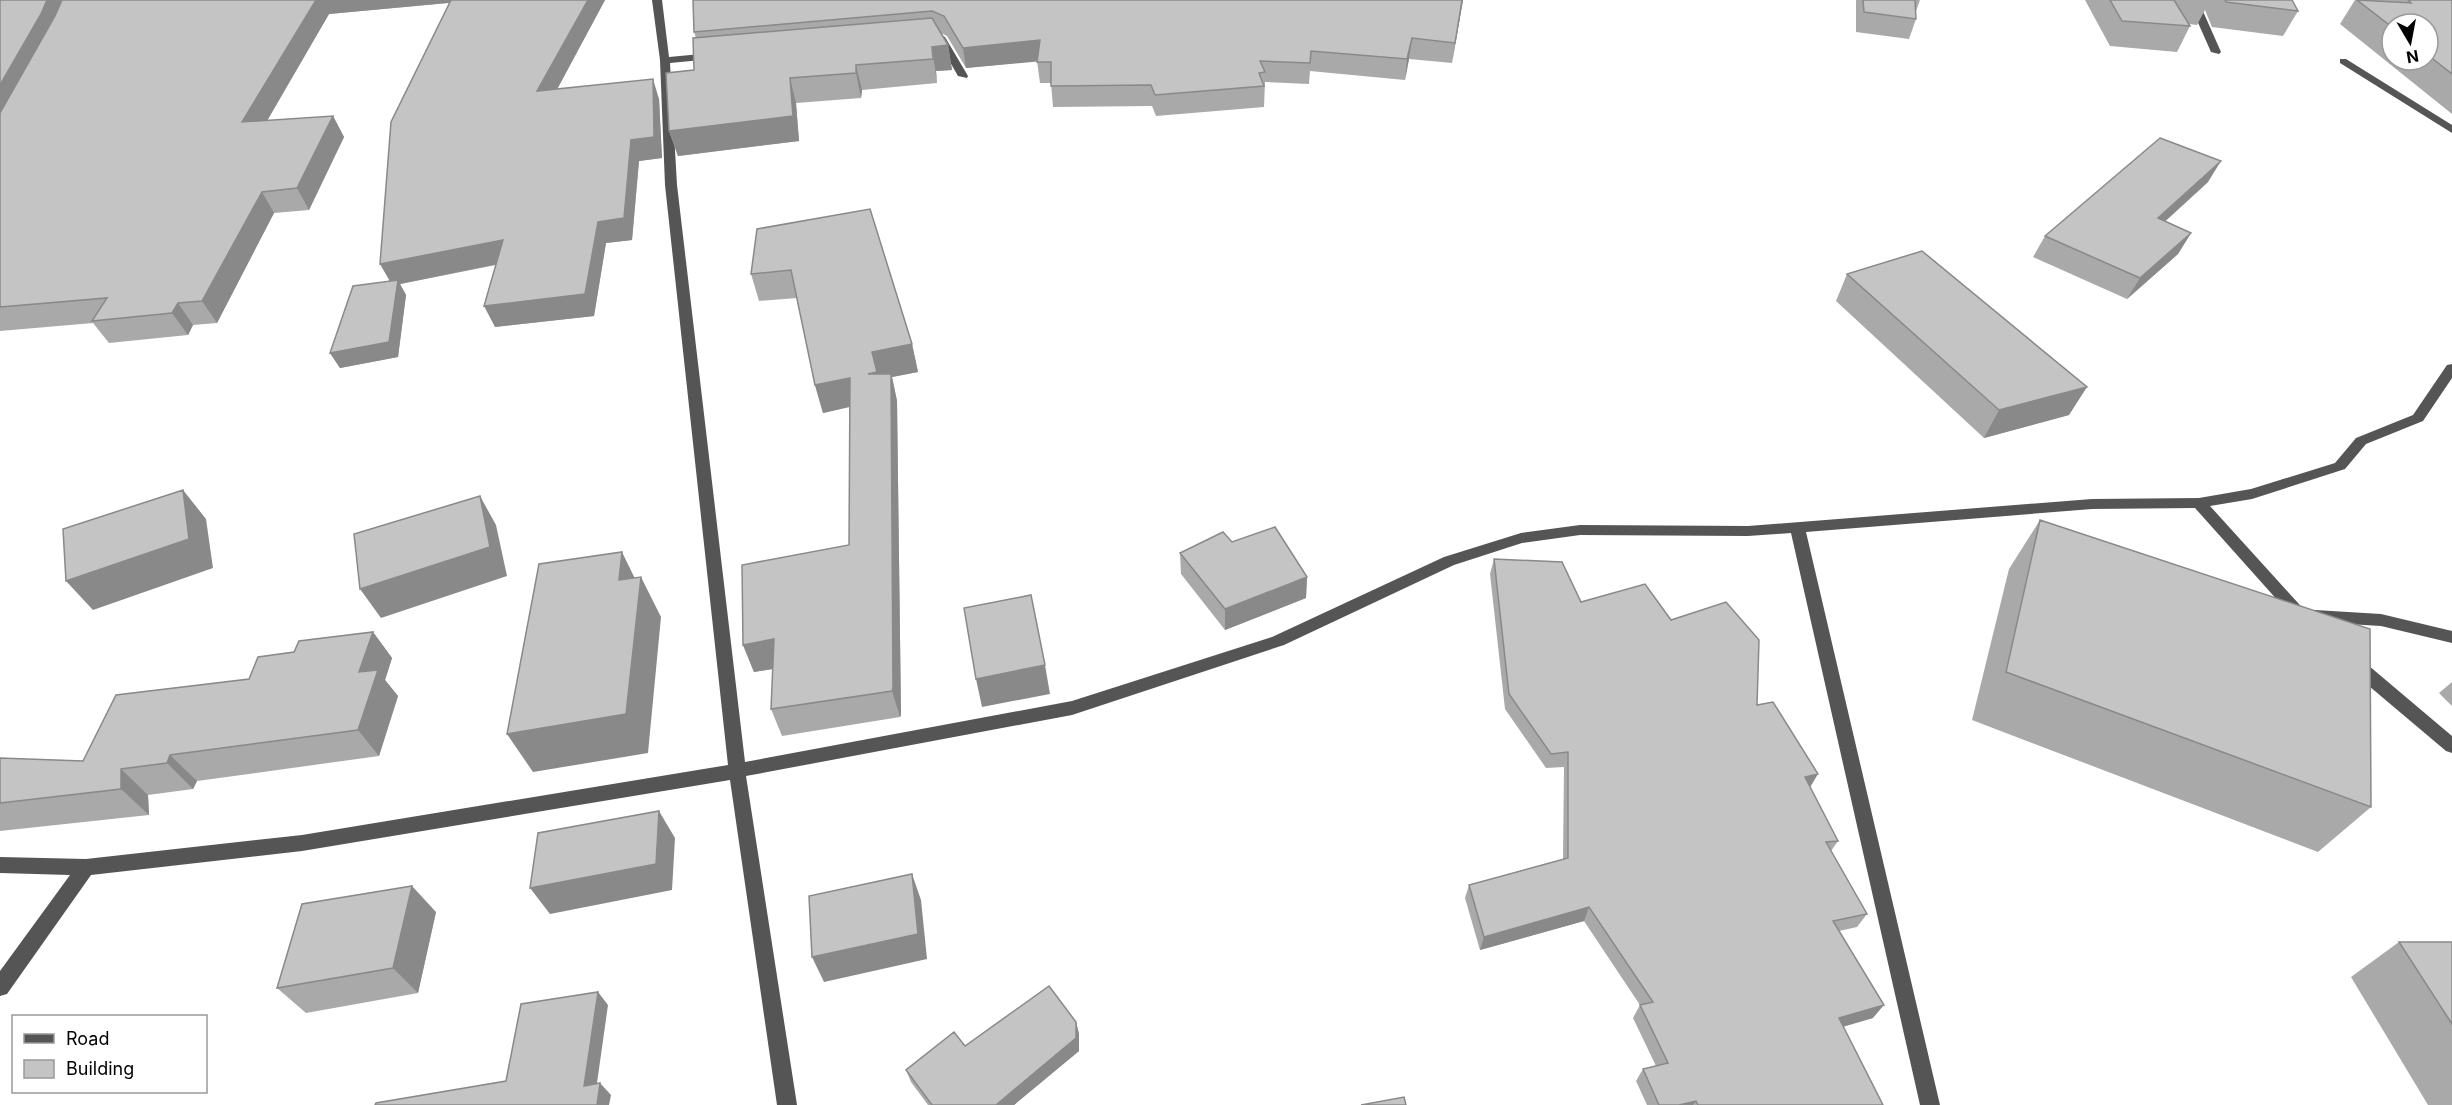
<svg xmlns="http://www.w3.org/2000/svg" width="2452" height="1105" font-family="Inter,sans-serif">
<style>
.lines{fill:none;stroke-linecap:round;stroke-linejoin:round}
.minor{fill:#555;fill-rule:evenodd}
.wall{fill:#a9a9a9;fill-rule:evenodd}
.shaded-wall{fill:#898989}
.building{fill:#c4c4c4;stroke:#898989;stroke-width:1.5}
</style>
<rect width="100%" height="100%" fill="#fff"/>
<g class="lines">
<!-- minor -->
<path class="minor" d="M652,0H662L669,57L712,53L717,56L712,59L670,63L677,185L745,762L1072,701L1272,637L1444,557L1521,533L1580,525L1748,526L2092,499L2199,498L2251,489L2335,463L2356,438L2413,415L2447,365L2452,364V378L2423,421L2366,444L2345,469L2252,499L2210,506L2308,614L2315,610L2381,614L2452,631V643L2381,626L2315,622L2309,619L2302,623L2296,621L2195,508L2092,509L1806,532L1940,1105H1920L1791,533L1748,536L1580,535L1522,543L1454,565L1284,645L1072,715L746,776L797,1105H777L730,780L302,851L91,875L7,994L0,996V971L70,875L0,873V857L86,859L302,835L728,765L665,185L660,60Z
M2188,0H2198L2221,52L2219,54L2211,52Z
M936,33L945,37L968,76L967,78L958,76L938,41L931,36Z
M2340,59H2346L2452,125V133L2340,63Z
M2356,659L2362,660L2452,736V753L2446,751L2350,670L2348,665L2350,660Z"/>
</g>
<!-- wall -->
<path class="wall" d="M0,0H605L557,89L659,99L662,158L639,161L632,240L606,243L594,316L495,327L496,265L400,284L406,295L398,357L340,368L330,353L389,281L449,3L329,14L267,121L333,116L344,137L309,210L274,213L217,323L193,325L188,335L109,343L93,323L0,331Z
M693,0H1463L1452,63L1409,59L1405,80L1310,71L1309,84L1265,82L1264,107L1156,116L1152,106L1053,107L1051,83H1040L1037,61L966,68L947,36L941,33L948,45L952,70L936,71L937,83L862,90L861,98L796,103L799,141L678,156L669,131L694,70L696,38L694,32Z
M1856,0H1920L1916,11V19L1909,39L1856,32Z
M2085,0H2292L2298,11L2283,36L2212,27L2205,10L2197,25L2189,24L2190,26L2177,52L2110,46Z
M2355,0H2452V114L2340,24ZM2392,24H2428V60H2392Z
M2208,182L2165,221L2191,233L2178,254L2127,299L2033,257L2045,236Z
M757,229L912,344L918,372L892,377L897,401L901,715L900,717L782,736L771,709L773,669L754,672L743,645L849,545L850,407L823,413L815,385L797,298L759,301L751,274Z
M1847,274L2069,415L1984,438L1836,301Z
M2040,520L2371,807L2318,852L1972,720L2009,569Z
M1232,542L1307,577L1306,598L1225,630L1181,574L1180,553Z
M1494,559L1581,602L1671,620L1757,705L1810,787L1838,841L1831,851L1867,914L1857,927L1839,931L1873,1018L1843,1026L1883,1105H1647L1636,1081L1643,1069L1656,1066L1633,1018L1640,1005L1584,921L1480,950L1465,898L1469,885L1563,859L1564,767L1546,768L1505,709L1490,574Z
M373,632L392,658L385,680L398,696L379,756L197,781L193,789L148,795L149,815L0,831V758L83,761L249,679L294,652Z
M2452,682V706L2439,693Z
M436,912L418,993L306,1013L277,988Z
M2399,942H2452V1105H2428L2351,977Z
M1076,1022L1079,1034V1051L1014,1105H928L911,1082L906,1070L965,1046Z"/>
<!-- shaded-wall -->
<path class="shaded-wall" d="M47,0H68L0,132V85Z
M316,0H467L468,1L329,14L254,143L242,122Z
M588,0H605L545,112L537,91Z
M1462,0H1463L1452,63L1455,43Z
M1412,38L1409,59L1405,80L1407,59Z
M1040,40L1042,61L966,68L963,48Z
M948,45L952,70L936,71L937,83L932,47Z
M856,65L862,90L861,98L856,73Z
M790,78L796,103L799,141L678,156L669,131Z
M653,79L659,99L662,158L639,161L632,240L606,243L594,316L495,327L484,306L598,222L631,140Z
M333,116L344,137L309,210L297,188Z
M2221,161L2208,182L2146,239L2158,218Z
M262,192L274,213L217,323L202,301Z
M2191,233L2178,254L2127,299L2140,278Z
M503,240L513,261L400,284L406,295L398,357L340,368L330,353L392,285L380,264Z
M178,303L193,325L188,335L172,313Z
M912,344L918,372L892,377L897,401L901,715L900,717L892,691L868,374L872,352Z
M850,378L857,405L823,413L815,385Z
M2087,387L2069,415L1984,438L1999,410Z
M183,490L206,519L213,568L93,610L66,581Z
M480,496L496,525L507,576L381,618L360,589Z
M622,552L640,589L641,577L661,617L648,753L533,772L507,734L619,580Z
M1307,577L1306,598L1225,630V609Z
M373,632L392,658L385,680L398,696L379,756L358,730L359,672Z
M774,639L784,667L754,672L743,645Z
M1045,665L1050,694L982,707L976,679Z
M170,755L197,781L193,789L167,763Z
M121,769L148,795L149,815L121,789Z
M1818,774L1809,789L1805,777Z
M659,811L675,838L672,890L550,914L530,888Z
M912,874L921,900L927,959L824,982L812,957Z
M412,886L436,912L418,993L393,968Z
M1589,907L1584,921L1480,950L1484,937Z
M598,992L608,1005L595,1097L584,1086Z
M1884,1005L1873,1018L1829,1031L1839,1018Z
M1076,1022L1079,1034V1051L1014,1105H996Z
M600,1083L611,1095L609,1105H597Z
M1696,1101L1693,1105H1679Z"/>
<!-- building -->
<path class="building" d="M0,0H47L41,14L0,85Z
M62,0H316L242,122L333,116L297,188L262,192L202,301L178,303L172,313L92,321L107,298L0,307V113L55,16Z
M451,0H588L537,91L653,79L654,137L631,140L624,218L598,222L585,294L484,306L503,240L380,264L391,122Z
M693,0H1462L1455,43L1412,38L1407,59L1311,51L1310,63L1260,61L1265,72L1259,73L1264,86L1155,95L1151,85L1051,86V62H1037L1040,40L963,48L944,16L932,11L694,32Z
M1863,0H1915L1916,19L1864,12Z
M2110,0H2174L2190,26L2122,21Z
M2225,0H2292L2298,11L2226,2Z
M2357,0L2411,3L2408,0H2452V74L2428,55V24H2392V27Z
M932,18L948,45L932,47L933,59L856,65V73L790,78L793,116L669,131L666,73L694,70L693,38Z
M2160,138L2221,161L2158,218L2191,233L2140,278L2045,236Z
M870,209L912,344L872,352L877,372L868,374H891L893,688L892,691L771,709L774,639L743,645L742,565L849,545L850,378L815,385L791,270L751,274L757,229Z
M1922,251L2087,387L1999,410L1847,274Z
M398,280L389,342L330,353L353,286Z
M183,490L189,539L66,581L63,529Z
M480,496L490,547L360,589L354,534Z
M2040,520L2370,629L2371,807L2006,672Z
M1275,527L1307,577L1225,609L1180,553L1223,532L1232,542Z
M622,552L619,580L641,577L626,714L507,734L539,564Z
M1494,559L1562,562L1581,602L1645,584L1671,620L1726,602L1759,640L1757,705L1773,702L1818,774L1805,777L1838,841L1826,842L1867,914L1833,921L1884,1005L1839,1018L1883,1105H1698L1696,1101L1679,1105H1659L1643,1069L1668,1063L1640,1005L1653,1002L1589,907L1484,937L1469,885L1568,858V752L1551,754L1509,694Z
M1031,595L1045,665L976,679L964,608Z
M373,632L359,672L378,670L358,730L170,755L167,763L121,769V789L0,803V758L83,761L116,695L249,679L258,657L294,652L299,641Z
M659,811L656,864L530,888L538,833Z
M912,874L918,934L812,957L809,896Z
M412,886L393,968L277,988L302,904Z
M2399,942H2452V1024Z
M1049,986L1076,1022V1038L996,1105H932L906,1070L954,1032L965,1046Z
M598,992L584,1086L600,1083L597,1105H375L376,1103L506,1081L521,1004Z
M1404,1097L1406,1105H1361Z"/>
<!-- legend -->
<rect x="12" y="1015" width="195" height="78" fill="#ffffff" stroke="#999999" stroke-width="1.5"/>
<rect x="24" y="1034" width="30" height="9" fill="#555555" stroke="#999999" stroke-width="1.5"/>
<text x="66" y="1045" font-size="18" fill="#000000">Road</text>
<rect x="24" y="1060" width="30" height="18" fill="#c4c4c4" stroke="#999999" stroke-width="1.5"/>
<text x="66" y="1075" font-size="18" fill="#000000">Building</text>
<!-- north arrow -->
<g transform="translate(2410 42) rotate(170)"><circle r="28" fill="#ffffff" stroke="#999999" stroke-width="1.5"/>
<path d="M0-4.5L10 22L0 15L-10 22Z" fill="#000000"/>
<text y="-9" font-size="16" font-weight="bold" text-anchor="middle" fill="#000000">N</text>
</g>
</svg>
